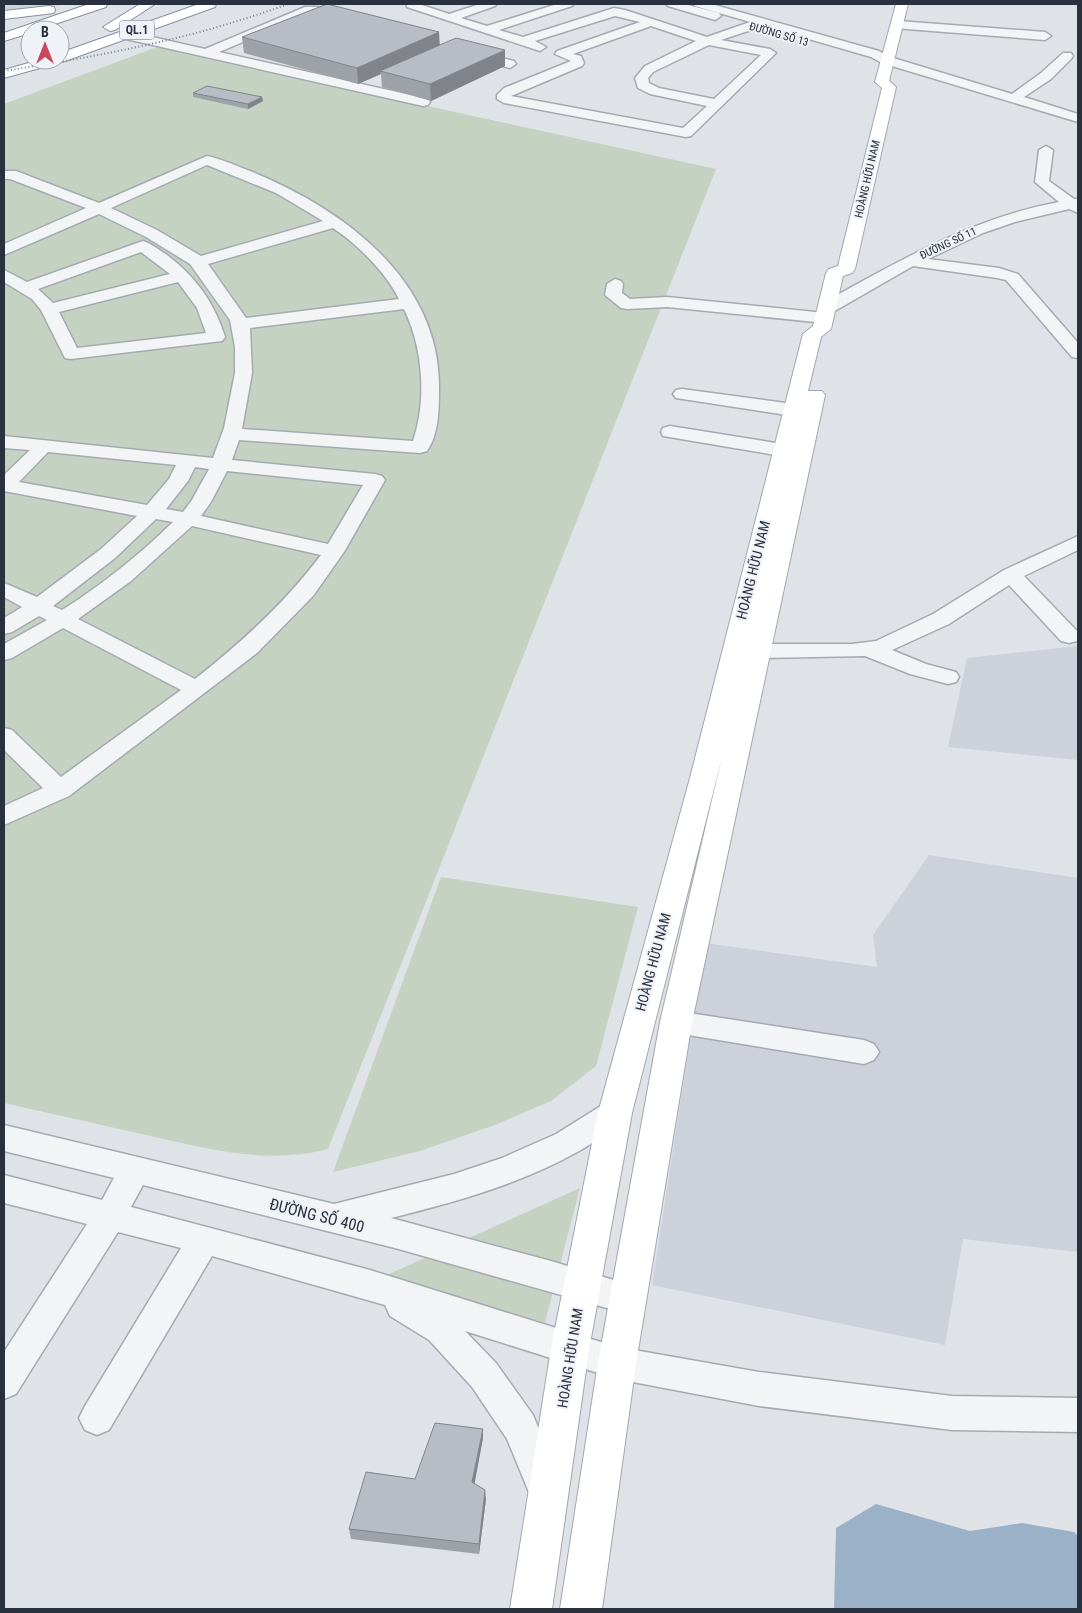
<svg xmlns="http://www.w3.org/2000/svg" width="1082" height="1613" font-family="'Roboto Condensed',sans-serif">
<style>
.built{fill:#cdd2da}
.green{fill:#c5d2c1}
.water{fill:#9bb1c7}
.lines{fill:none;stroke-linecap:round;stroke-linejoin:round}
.minor-casing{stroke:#a5aab2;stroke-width:3}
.major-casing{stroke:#9fa7b3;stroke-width:2}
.highway-casing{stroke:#87909e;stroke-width:2}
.minor{fill:#f2f4f6;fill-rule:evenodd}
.major{fill:#fff;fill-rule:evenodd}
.highway{fill:#fff;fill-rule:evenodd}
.rail{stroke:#798291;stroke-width:2;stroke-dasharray:1 2.5;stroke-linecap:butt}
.wall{fill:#9da2a9}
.shaded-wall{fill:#80848a}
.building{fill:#b7bcc5;stroke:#80848a}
.labels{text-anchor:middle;stroke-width:4;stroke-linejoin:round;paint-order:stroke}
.far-street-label{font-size:11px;fill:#29313f;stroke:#eff2f6}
.shield{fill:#eff2f6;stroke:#646b76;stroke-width:1}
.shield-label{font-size:12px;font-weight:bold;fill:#29313f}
.street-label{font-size:14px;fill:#29313f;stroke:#eff2f6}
.near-street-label{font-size:16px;fill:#29313f;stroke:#eff2f6}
</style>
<rect width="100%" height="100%" fill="#dfe3e8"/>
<!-- built -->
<path class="built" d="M10,4H69L4,13V6Z
M1078,646V760L948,747L967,658Z
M929,855L1078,878V1252L963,1239L945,1345L652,1285L705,943L877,967L873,935Z"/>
<!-- green -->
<path class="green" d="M157,47L716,169L328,1149C265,1166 200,1147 137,1133C93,1123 48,1113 4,1103V104Z
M441,877L638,907L596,1066L551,1101L495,1125L420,1151L333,1172Z
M580,1188L542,1334L367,1284Z"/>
<!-- water -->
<path class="water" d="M876,1504L970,1531L1022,1523L1074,1532L1078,1536V1609H834L836,1528Z"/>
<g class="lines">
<!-- minor casing -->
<g class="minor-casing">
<path id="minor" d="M406,4H419L449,14L480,4H497L495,6L461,18L487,26L557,4H574L572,6L499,30L523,37L614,8L625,10L707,37L750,22L754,23L756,26L754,29L721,40L770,49L776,53L691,136L686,137L504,103L497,99V95L504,88L571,61L555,54L557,51L640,22L615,16L535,41L546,47L540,51L407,7ZM651,26L696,41L645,66L635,78L638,88L650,94L707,106L683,128L511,96L582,66L584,63L581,56L573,54ZM709,45L761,55L714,99L659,88L649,83L648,78L653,72Z
M666,4H684L719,13L721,16L715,20L668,6Z
M693,4H711L879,51L890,57L1012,94L1041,73L1063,53H1071L1073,56L1071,59L1051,79L1024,97L1078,114V122L882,63L871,57L695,6Z
M305,7H317L346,15L348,18L342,22L317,15H307L219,52L428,99L430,102L428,105L423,106L126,39L120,35L126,31L205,49Z
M898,21L1045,32L1051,36L1045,40L894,28L892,25Z
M472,50L514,61L516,64L510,68L468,57L466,54Z
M1046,146L1053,150L1049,181L1074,199H1078V213L1069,209L1015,222L983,233L928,259L999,268L1018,274L1078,343V358L1072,357L1006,280L997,278L913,266L833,312H821L819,308L821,304C897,262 972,218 1059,202L1035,182L1039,150Z
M207,156C222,159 236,166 250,171C342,208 440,279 439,388C439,409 439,434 427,451L420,453L239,440L232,460L375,474L382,476L385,480L344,552L313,596L257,653L69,796L4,825V806L43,788L4,750V728L12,730L61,777L181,690L63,628L12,658L4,660V644L47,620L39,616L12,632L4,634V618L22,607L4,597V583L37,597L101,549L137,516L4,491V475L30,450L4,448V436L213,458L224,428L235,373V347L230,320L190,264L146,237L99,214L4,255V244L86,208L10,179H4V171H16L99,203ZM207,165L276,193L323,221L201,256L157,230L111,208ZM333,228C358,245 385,271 399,299L246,318L208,264ZM404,309C423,348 427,399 413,441L242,429L252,373L250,328ZM48,452L176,465L169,479L147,505L19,482ZM195,467L209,469L192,500L183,512L166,509L188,481ZM227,471L363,485L328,544L201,516L211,502ZM156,519L173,522C139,555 102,585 62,610L53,606L115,558ZM192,526L321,555C285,603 242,642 195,679L78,619L131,581Z
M143,241C152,244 159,250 167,255C196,277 214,302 225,337L222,341L71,359L65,358L41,310L32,299L4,282V270L27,282ZM141,252L170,274L53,303L38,289ZM178,282L197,308L206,333L77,348L59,312Z
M615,279L621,281L623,284L622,293L630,299L667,297L825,313L831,314L833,318L831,322L825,323L667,307L627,309L621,308L605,295L607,284Z
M682,389L793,404L799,406L802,410L799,414L793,416L676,398L673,394L676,390Z
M670,426L782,444L789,446L792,450L789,454L782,456L663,436L661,432L663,428Z
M1078,536V550L1024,576L1077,631V641L1069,643L1061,641L1009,585L949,624L892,650L926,664L956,672L959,677L956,682L948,684L910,674L865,656L760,658L752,656L749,651L752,646L760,644H852L876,641L933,614L1004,570Z
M676,1011L864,1040L874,1044L879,1052L874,1060L864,1064L676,1033L666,1030L662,1022L666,1014Z
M615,1100L626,1104L630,1113C624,1125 613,1130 602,1137C538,1179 464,1200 391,1218L551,1261L640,1288L645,1299L640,1310L628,1314L395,1248L143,1185L131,1207L370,1270L617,1347L759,1372L952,1396L1078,1398V1432L952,1430L759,1406L617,1379L465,1331L496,1363L533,1415L564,1489L559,1502L546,1507L533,1502L507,1439L472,1387L429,1340L390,1316L385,1305L212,1256L109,1430L97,1435L85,1430L79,1418L85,1406L181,1248L118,1232L16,1394L4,1399V1352L87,1224L4,1203V1175L102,1200L114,1178L4,1151V1125L334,1204L454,1174L502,1158L556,1134L604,1104Z"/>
</g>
<!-- major casing -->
<g class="major-casing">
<path id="major" d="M896,4H908L889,81L896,87L855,269L852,273L843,276L831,329L821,337L808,391H822L825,395L692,1022L636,1363L602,1609H560L598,1363L660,1022L722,757L632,1113L589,1349L552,1609H510L551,1349L598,1113L690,778L803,334L813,326L826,273L829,269L838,266L882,88L875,82Z"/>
</g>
<!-- highway casing -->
<g class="highway-casing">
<path id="highway" d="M89,4H107L106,7L37,30H30V33L4,41V33Z
M140,4H155L115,30L110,31L103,27Z
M199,4H216L215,7L65,61L4,78V70L39,60H60V53Z
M49,6L54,7L55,10L54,13L4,19V11Z"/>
</g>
<!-- minor -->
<use href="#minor" class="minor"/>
<!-- major -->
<use href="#major" class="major"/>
<!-- highway -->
<use href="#highway" class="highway"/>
<!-- rail -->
<path class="rail" d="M4,71C101,56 196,38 288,4"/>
</g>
<!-- wall -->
<path class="wall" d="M242,37L440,45L505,66L431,101L382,87L381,74L358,84L244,53Z
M193,93L262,97L263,101L248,109L193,97Z
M483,1438L474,1483L486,1499L479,1554L351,1539L349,1529L415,1479Z"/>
<!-- shaded-wall -->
<path class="shaded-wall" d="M439,32L440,48L380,71L381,74L358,84L357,68Z
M505,50V66L431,101L430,84Z
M262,97L263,101L248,109V104Z
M483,1429V1438L473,1492L472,1482Z
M485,1490L486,1499L479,1554V1544Z"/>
<!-- building -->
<path class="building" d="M327,4L439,32L357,68L242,37Z
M456,38L505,50L430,84L380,71Z
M207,86L262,97L248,104L193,93Z
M435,1423L483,1429L472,1482L485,1490L479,1544L349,1529L366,1472L415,1479Z"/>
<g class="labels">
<!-- far-street labels -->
<g class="far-street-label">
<text transform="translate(779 34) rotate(16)" y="4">ĐƯỜNG SỐ 13</text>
<text transform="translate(867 179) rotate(-77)" y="4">HOÀNG HỮU NAM</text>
<text transform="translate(948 243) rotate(-25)" y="4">ĐƯỜNG SỐ 11</text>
</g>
<!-- shield labels -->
<rect class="shield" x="119.5" y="20.5" width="35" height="19" rx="4"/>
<g class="shield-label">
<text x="137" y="34">QL.1</text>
</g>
<!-- street labels -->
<g class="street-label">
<text transform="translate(753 570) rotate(-76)" y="5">HOÀNG HỮU NAM</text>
<text transform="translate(653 962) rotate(-75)" y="5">HOÀNG HỮU NAM</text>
<text transform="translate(570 1358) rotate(-81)" y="5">HOÀNG HỮU NAM</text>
</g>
<!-- near-street labels -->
<g class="near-street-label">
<text transform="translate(317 1215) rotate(14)" y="6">ĐƯỜNG SỐ 400</text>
</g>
</g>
<!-- border -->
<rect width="1082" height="1613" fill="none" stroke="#29313f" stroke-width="10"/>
<!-- north arrow -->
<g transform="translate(45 45)"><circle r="24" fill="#eff2f6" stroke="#a0a5ad"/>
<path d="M0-4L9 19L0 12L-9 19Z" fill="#ca485c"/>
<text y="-8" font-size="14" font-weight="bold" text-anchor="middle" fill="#29313f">B</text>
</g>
</svg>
